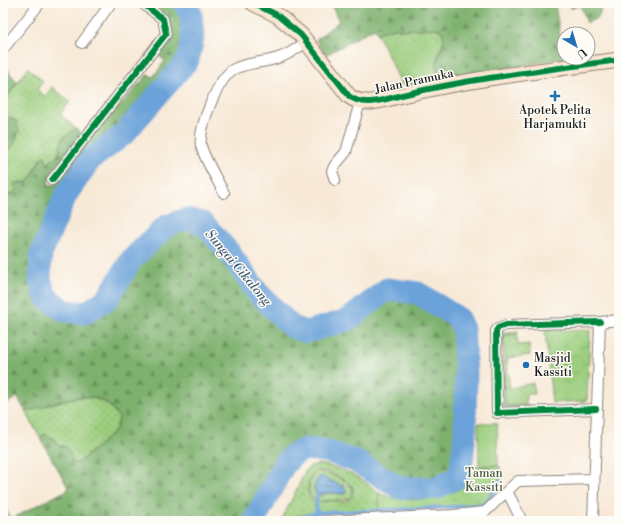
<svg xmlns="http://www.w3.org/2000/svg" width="622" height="524" font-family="'Libre Bodoni',serif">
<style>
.grass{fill:url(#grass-dots);stroke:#5c754d}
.forest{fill:url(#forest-firs);stroke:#4c6644}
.park{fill:url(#park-crowns);stroke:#5c754d}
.pitch{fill:#9cce7e;stroke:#5c754d}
.water{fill:url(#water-rules);stroke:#445f7a}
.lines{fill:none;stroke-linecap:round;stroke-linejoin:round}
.stream{stroke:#6ba2d9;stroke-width:4}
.river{stroke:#6ba2d9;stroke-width:23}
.street-casing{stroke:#8a827a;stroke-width:12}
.secondary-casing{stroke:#8a827a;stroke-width:17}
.street{stroke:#fff;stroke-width:10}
.secondary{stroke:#fce5cf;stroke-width:15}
.cycleway-casing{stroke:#fdfcf7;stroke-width:8}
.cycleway{stroke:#00873e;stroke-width:6}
.poi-dot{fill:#1f6fb2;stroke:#fdfcf7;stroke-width:1.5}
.labels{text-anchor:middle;stroke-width:3;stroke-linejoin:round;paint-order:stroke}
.street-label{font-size:12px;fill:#1c1c1c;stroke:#fdfcf7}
.poi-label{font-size:12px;fill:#1c1c1c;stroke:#fdfcf7}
.park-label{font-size:12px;fill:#495a3e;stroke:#fdfcf7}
.water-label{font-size:13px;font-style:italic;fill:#405871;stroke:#fdfcf7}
</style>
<defs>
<pattern id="grass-dots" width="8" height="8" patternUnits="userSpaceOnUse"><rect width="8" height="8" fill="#9cce7e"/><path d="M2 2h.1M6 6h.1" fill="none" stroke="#86b06c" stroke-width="1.8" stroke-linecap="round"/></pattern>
<pattern id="forest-firs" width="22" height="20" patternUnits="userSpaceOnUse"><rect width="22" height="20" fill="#7db16d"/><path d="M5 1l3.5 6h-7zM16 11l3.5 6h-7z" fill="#668f59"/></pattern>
<pattern id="park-crowns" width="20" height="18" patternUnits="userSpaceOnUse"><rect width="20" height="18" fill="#9cce7e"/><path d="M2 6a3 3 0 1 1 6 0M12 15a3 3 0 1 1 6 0" fill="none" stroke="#86b06c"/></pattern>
<pattern id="water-rules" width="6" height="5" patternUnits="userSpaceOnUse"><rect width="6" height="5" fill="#6ba2d9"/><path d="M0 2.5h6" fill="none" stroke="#5783af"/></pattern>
</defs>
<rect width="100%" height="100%" fill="#fdfcf7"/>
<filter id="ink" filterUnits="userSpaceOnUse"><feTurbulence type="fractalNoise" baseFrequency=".025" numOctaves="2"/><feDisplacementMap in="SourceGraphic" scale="8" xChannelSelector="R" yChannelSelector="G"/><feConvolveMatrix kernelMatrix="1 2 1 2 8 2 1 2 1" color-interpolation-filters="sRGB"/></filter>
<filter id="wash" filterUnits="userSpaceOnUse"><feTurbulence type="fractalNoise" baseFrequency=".012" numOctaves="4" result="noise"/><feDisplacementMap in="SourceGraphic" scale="16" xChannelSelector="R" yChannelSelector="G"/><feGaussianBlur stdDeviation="0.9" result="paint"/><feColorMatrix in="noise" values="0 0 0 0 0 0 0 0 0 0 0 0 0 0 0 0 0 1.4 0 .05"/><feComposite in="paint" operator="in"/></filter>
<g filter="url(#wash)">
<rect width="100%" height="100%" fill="#f8e9d7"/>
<!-- grass -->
<path class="grass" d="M395,28C410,32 425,27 440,29L445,38L438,54L436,71L447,79L405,87L402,85L377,33Z
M28,68L43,81L37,90L45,96L52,87L70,102L60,114L75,128L62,139L59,155L46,164L45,156C43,158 39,160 38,163C31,173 35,184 19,182L17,191L10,195L3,191V157L7,155L16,121L3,114V103Z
M518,331L519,333L503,335L502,371V335L504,332Z
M517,334L518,345L529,344L530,355L507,358L508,371H505L504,336Z
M502,373H503L504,406H529L528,407H503Z
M504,373H508L510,388L533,383L535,394H526V405H505Z
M84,397C103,399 108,403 119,418L115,431L78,463L72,462L70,452C60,447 55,439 45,434L40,438L26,412L64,400Z
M321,464C345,470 360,476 379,493V511L317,512V502L328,500L345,502L353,496V487C345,478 328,471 316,470C308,477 306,490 310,499L316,502L315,512L291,518L289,521H281L305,472L310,466Z
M317,471L334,476L345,481L343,486L323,477L315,492L316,497L315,501C305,494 308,478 317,471Z
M347,483L352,487V495L349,499L317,502L319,496L329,493L344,494L346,490L344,487Z
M3,503L12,521H3Z"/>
<!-- forest -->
<path class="forest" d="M158,3H175L184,17L185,37L181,56L119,128L84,155L59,192L34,253L32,282L40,302L62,318L87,321L112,305L137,264L170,233L187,227L199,230L223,257L252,298L288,334L305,340L351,327L389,297L415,301L452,324L455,330L458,373L457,432L453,468C444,481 410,485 396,478C382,471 371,459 357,453C339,446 322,443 303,441L278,459L245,521H12L11,519L69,489L40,438L45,434L54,439L59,446H65L70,452L72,462L78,463L115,431L119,418C114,411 108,402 99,399C78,391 46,407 26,412L17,397L3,406V191L10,195L16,191L14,183H25L30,180L42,157L45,156L47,164L58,155L62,139L75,128L81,133L50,175L48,185H55L100,123L113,113L148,74L153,77L165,61L157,54C176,36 173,25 157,7Z
M330,3H559L555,5L564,58L447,79L438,75C431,57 451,44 440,29L433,28L404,30L395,28L377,33L374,28L326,55L316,40L339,21Z
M569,3H602L599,17L587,23L580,5L571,9Z
M3,64L17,82L3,103Z
M3,114L16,121L19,131L14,145L3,157Z"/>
<!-- park -->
<path class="park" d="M590,330L587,401L552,403L545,331Z
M500,466V479L483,504L379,511V493C403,505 446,499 468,484L472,467Z"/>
<!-- pitch -->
<path class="pitch" d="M478,423H497L498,465L479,466Z"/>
<!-- water -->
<path class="water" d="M321,476L344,487L346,490L345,494L329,493L316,495L314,488L317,479Z"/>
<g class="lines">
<!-- stream -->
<path class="stream" d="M185,4V3
M494,491L501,481
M455,507L485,504L493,493
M316,513L452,507
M290,521L316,513L317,496"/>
<!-- river -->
<path class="river" d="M184,3L191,14L193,38L188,60L124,134L90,160L66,195L41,254L40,280L46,297L65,311L85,313L107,299L131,260L166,226L186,219L203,223L229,252L258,293L292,327L306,332L348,320L387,289L418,293L458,318L463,329L466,373L465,433L461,471L456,478L436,488H400L355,461L326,451L305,449L293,455L284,465L254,521"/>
</g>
</g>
<g filter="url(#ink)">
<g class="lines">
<!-- street casing -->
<g class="street-casing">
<path id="street" d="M82,43L111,3
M3,49L40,3
M52,180L166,34L163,19L142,3
M335,180L332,171L335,165L346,152L360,102
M224,193C217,179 205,160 201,146C198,129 218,77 234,69C248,62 264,63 278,58C289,55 299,47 307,41
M596,409L497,413L496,331L498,328L506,325L600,322
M326,521L453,515
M453,521V515L485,512L507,491
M520,521V517L507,491L518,481L594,479
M593,521L600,322L619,320"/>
</g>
<!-- secondary casing -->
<g class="secondary-casing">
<path id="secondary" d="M253,3L277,15L301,35L349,96C364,108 385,99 402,95C473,78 546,70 619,60"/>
</g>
<!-- street -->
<use href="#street" class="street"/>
<!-- secondary -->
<use href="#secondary" class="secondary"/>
<!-- cycleway casing -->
<g class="cycleway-casing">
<path id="cycleway" d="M253,3L277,15L301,35L349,96C364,108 385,99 402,95C473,78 546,70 619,60
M52,180L166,34L163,19L142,3
M596,409L497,413L496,331L498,328L506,325L600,322"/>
</g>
<!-- cycleway -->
<use href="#cycleway" class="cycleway"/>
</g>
</g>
<!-- markers -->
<g class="poi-dot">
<path d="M553 90h4v4h4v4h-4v4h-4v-4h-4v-4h4z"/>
<circle cx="526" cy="365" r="4"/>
</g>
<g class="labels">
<!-- street labels -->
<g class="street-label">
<text transform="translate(414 81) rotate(-12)" y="4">Jalan Pramuka</text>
</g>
<!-- poi labels -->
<g class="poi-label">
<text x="555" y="114">Apotek Pelita<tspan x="555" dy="14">Harjamukti</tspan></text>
<text x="534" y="362" text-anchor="start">Masjid<tspan x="534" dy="14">Kassiti</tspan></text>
</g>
<!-- park labels -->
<g class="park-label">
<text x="484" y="477">Taman<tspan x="484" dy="14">Kassiti</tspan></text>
</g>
<!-- water labels -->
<g class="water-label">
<text transform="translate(239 267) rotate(50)" y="5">Sungai Cikalong</text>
</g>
</g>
<!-- margin -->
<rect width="622" height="524" fill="none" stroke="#fdfcf7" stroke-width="16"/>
<!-- north arrow -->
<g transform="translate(576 46) rotate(142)"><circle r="19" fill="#fdfcf7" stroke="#a3a29f"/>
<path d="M0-3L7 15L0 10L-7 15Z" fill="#1f6fb2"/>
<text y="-6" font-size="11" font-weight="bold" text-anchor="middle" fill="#1c1c1c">U</text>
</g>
</svg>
